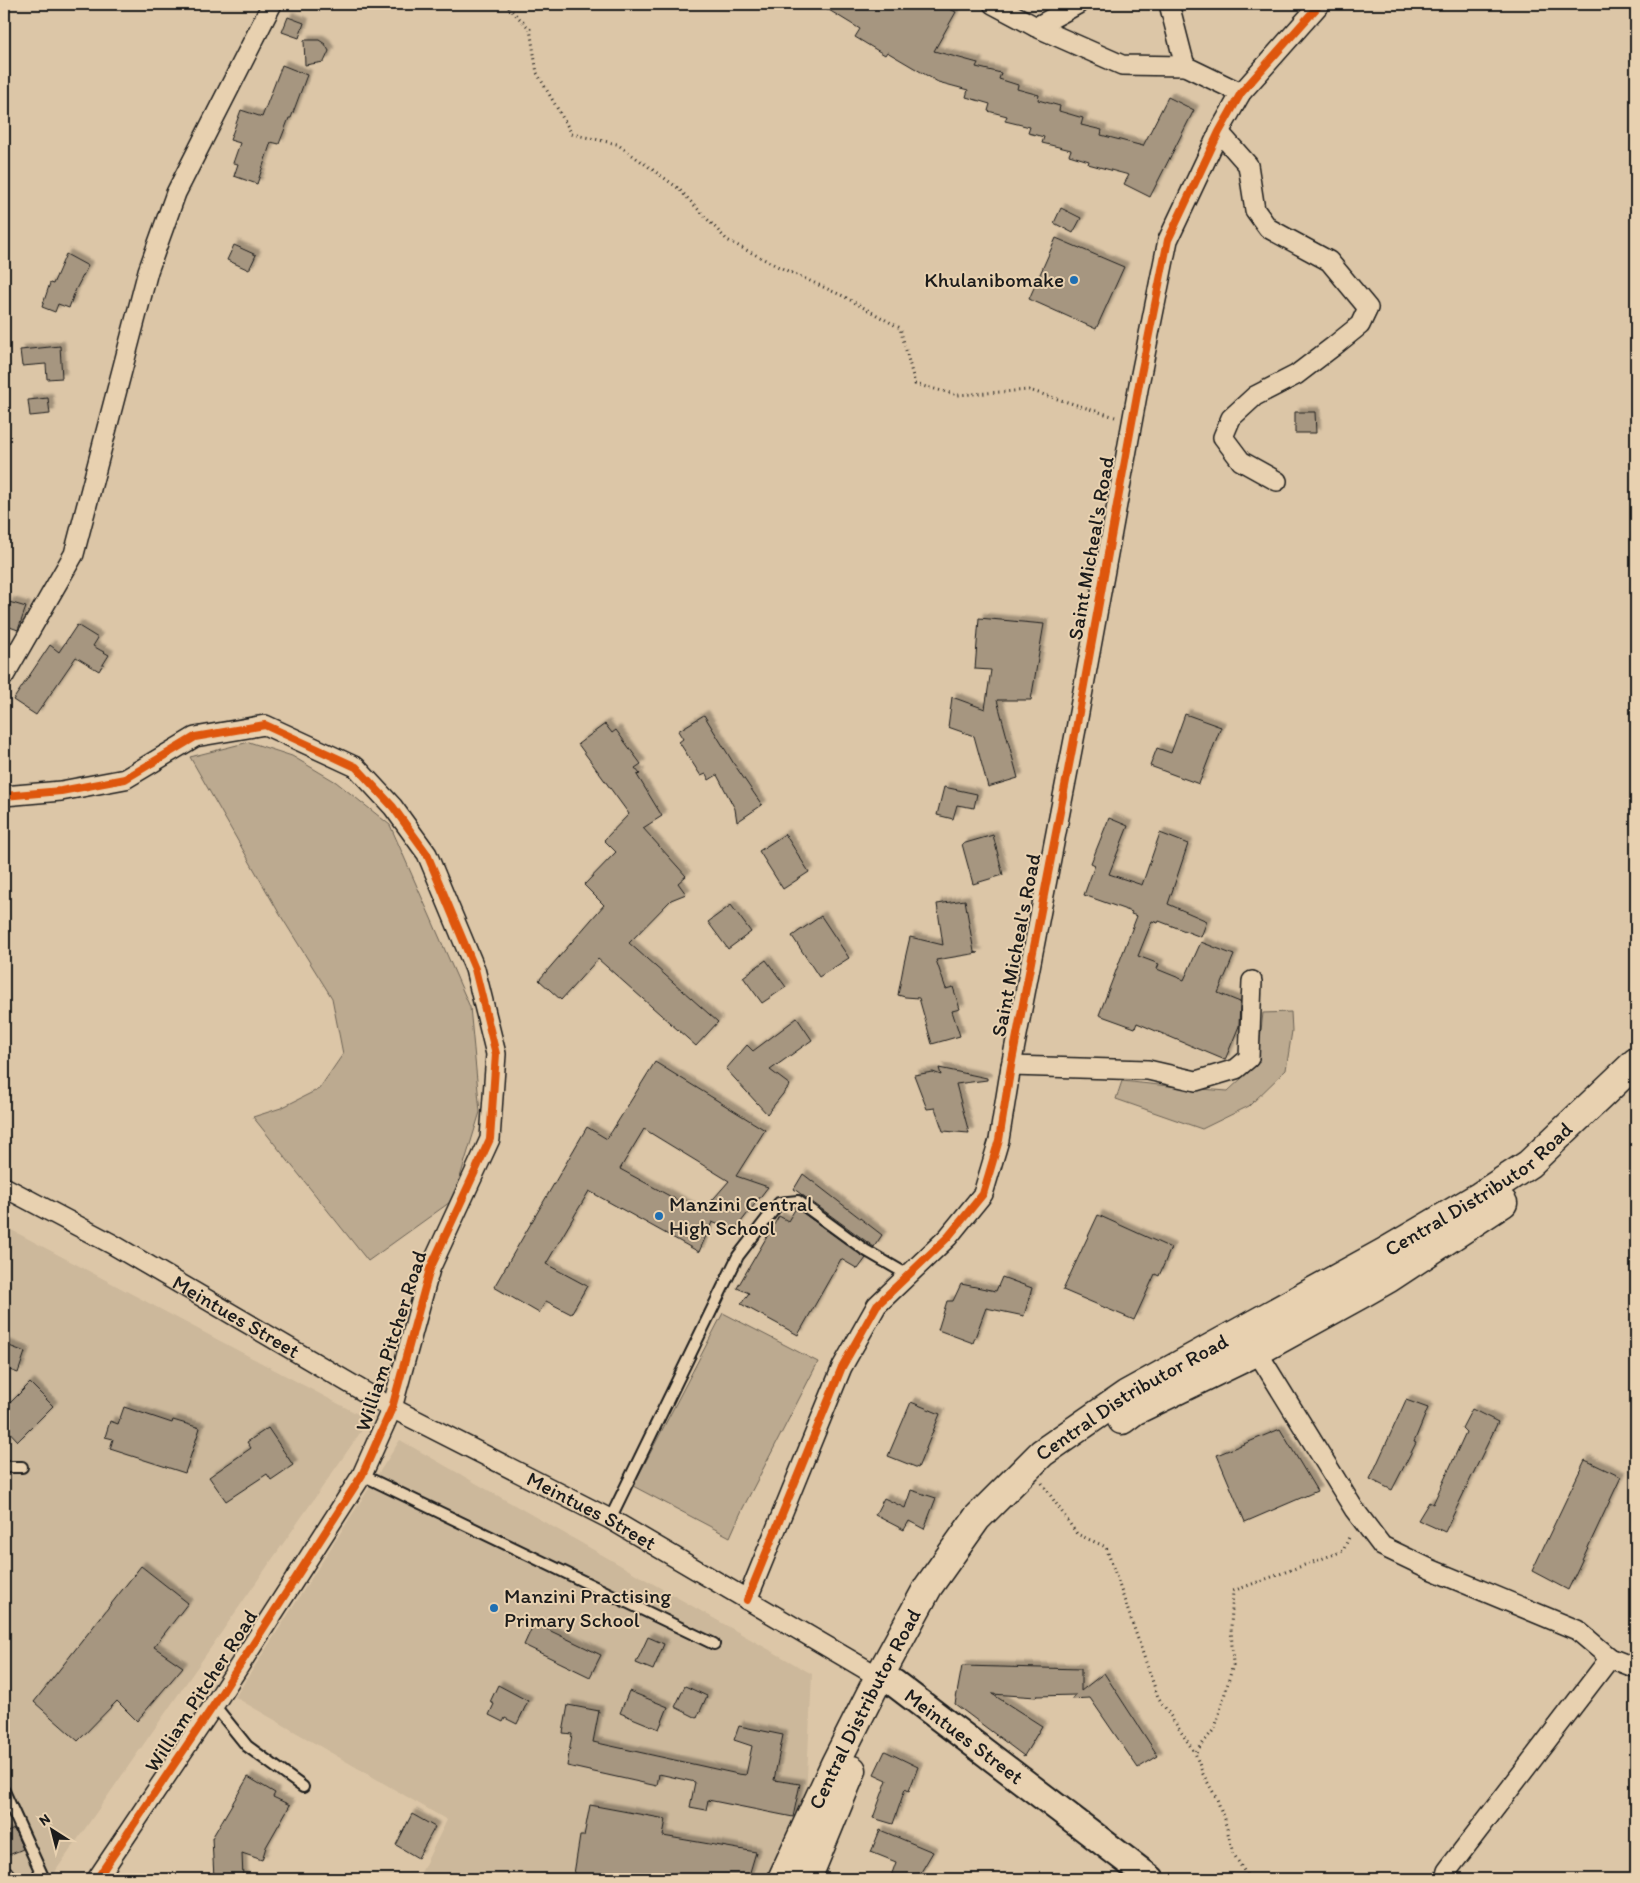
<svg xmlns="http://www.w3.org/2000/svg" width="1640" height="1883" font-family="Itim,sans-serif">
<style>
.built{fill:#ccb89b}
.green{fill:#bcaa90;stroke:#6c6356}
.building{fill:#a69680;stroke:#1c1c1c;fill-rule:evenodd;filter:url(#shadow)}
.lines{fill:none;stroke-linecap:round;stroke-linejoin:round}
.lane-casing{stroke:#1c1c1c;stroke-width:14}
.street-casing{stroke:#1c1c1c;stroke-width:22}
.secondary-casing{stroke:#1c1c1c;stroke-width:30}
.highway-casing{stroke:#1c1c1c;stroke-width:31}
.path{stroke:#1c1c1c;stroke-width:3;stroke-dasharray:1 4;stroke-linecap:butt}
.lane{stroke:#e8d1b0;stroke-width:10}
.street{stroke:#e8d1b0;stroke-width:19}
.secondary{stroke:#e8d1b0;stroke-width:26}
.highway{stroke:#e8d1b0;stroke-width:28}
.cycleway-casing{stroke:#e8d1b0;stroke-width:11}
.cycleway{stroke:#de560d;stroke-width:8}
.poi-dot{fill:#1f6fb2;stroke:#e8d1b0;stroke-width:2}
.labels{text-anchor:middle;stroke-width:4;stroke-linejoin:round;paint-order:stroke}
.poi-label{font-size:21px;fill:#1c1c1c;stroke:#e8d1b0;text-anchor:start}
.street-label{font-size:21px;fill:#1c1c1c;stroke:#e8d1b0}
</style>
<defs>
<filter id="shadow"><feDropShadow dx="4.5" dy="-4.5" stdDeviation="1" flood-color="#0004"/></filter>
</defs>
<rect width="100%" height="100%" fill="#dcc6a7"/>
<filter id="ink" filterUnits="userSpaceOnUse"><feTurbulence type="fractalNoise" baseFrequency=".02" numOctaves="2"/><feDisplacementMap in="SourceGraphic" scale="10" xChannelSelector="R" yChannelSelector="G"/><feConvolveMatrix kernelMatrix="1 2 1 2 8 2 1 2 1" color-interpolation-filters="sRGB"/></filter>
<g filter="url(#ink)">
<!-- built -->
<path class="built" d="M4,1226L369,1420L50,1879H4Z
M400,1440L812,1674L806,1797L769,1879H418L447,1820L235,1697Z"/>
<!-- green -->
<path class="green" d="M249,742L292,756L336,782L390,825L470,1007L480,1112L453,1200L368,1261L253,1117L281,1108L319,1089L343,1054L332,998L279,913L190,757Z
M1291,1012L1292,1031L1286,1070L1249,1106L1202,1129L1116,1099L1122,1081L1187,1088L1228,1091L1244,1076L1259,1049L1263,1013Z
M723,1313L818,1362L742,1510L730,1537L633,1486Z"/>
<!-- building -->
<path class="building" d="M819,4H940L956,12L934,51L978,63L976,67L1001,73L999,79L1018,85L1017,89L1039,95L1038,100L1060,106L1059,111L1083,118L1081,125L1102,130L1101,135L1143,146L1168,97L1194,110L1150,197L1124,184L1129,175L1088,164L1089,161L1069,155L1071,150L1042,143L1044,137L1028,133L1030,127L1005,121L1007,116L988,111L990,104L966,97L968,90L938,82L887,52L885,55L855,37L860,29Z
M288,17L304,23L299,38L282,32Z
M304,40H319L325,44L329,51L324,62L305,65Z
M282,65L307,75L291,118H289L279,144L271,142L257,184L234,176L238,164L233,163L240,143L230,140L241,110L262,117Z
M1061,208L1081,218L1073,233L1054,223Z
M1056,238L1124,267L1096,329L1029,299Z
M234,245L256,255L249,270L227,260Z
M66,254L88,266L75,291L69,308L58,304L55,312L42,307L50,283L53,284Z
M60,346L62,378L47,379L46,364L22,366L20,350Z
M48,398L50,414L30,416L28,400Z
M1295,412H1315L1316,433H1295Z
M9,602L26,607L18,630L4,625V617Z
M979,618L1044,624L1031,700H997L1018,778L988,787L974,736L948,727L952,697L985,709L991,670L975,669Z
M77,625L98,638L93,646L109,655L99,671L76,657L36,715L13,700L50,645L59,652Z
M1185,714L1221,727L1199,784L1150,766L1157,748L1171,753Z
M704,715L734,764L762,805L737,822L735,809L717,775L709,780L706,774L701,776L679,742L683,739L678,731Z
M605,724L612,733L616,730L641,764L635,768L640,774L637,775L662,816L643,828L686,876L678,883L686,894L671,900L629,943L718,1022L696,1046L598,959L561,1000L539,980L604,905L584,885L616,852L604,840L629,814L578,744Z
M944,787L977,794L974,808L957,805L953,819L937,815Z
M1109,818L1128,826L1109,874L1142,885L1160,833L1188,844L1168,904L1207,921L1201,937L1159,921L1158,923L1152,921L1138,956L1159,964L1157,969L1184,980L1201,942L1234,955L1218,993L1240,1002L1239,1026L1225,1060L1137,1023L1135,1028L1099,1015L1137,916L1131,914L1132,912L1084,895L1095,865L1091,863Z
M785,834L809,872L783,889L759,851Z
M993,835L1003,875L973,884L962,844Z
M965,900L974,952L978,953L936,960L946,989L953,987L960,1009L952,1011L960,1036L932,1044L919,998L905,997L898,995L904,963L910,937L943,945L937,904Z
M731,905L751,932L728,949L708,922Z
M821,916L849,958L819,977L792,936Z
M766,960L786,987L762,1003L743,977Z
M797,1018L812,1040L770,1070L790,1085L767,1114L726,1069L747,1045L753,1051Z
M655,1062L765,1130L736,1176L768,1187L734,1231L712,1222L699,1252L589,1191L546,1264L587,1286L571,1314L546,1301L539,1313L494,1287L587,1127L607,1139ZM644,1129L729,1181L701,1213L620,1169Z
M939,1068L987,1078V1080L956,1084L969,1133L943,1131L935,1108L927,1109L914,1075L933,1072L941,1075Z
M803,1174L882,1235L874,1247L794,1189Z
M796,1208L866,1258L858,1269L841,1259L798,1335L741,1304L749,1293L737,1288L779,1216L788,1221Z
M1098,1215L1171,1248L1159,1276L1155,1274L1134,1320L1063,1290Z
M1002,1277L1032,1288L1024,1316L986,1308L973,1343L938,1330L947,1301H953L961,1284L996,1291Z
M4,1344L25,1352L18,1373L4,1368Z
M30,1383L53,1406L18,1441L4,1426V1409Z
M1406,1400L1428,1408L1414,1442L1416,1443L1392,1490L1370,1479Z
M911,1402L940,1414L918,1468L888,1456Z
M124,1407L172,1423L173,1420L200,1428L185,1473L110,1449L113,1439L105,1437L110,1421L118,1424Z
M1472,1409L1498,1422L1445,1532L1418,1520L1429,1502L1433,1504L1466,1432L1462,1428Z
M268,1428L293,1465L271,1480L267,1474L226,1501L209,1477L251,1448L247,1442Z
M1280,1429L1317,1491L1245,1522L1217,1455Z
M1585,1460L1621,1477L1568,1590L1532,1571Z
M911,1490L936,1498L924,1529L909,1521L904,1530L875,1515L884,1498L905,1508Z
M141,1566L188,1603L154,1647L183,1667L137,1721L117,1701L78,1741L34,1702Z
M534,1623L601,1655L590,1677L524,1645Z
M648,1637L664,1644L653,1670L636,1663Z
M962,1666L1081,1669V1691L1104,1673L1158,1756L1138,1768L1090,1698L1071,1699L1076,1695L1037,1696L1036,1697L992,1694L1042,1726L1024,1756L955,1704Z
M498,1685L528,1701L517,1724L505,1718L503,1722L489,1715L494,1704L490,1702Z
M685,1686L707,1696L697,1718L675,1707Z
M629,1691L668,1707L659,1729L620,1713Z
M568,1705L599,1711L593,1742L738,1774L746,1775L752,1746L734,1740L739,1726L783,1735L774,1780L800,1784L793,1817L708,1800L706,1810L690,1807L695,1782L659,1774L657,1786L567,1766L572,1734L563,1733Z
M885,1751L918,1767L909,1791L905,1789L893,1824L873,1818L887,1780L874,1774Z
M248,1777L275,1793L273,1797L290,1805L266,1847L262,1860L242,1853L243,1879H214L212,1838Z
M590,1805L666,1819L663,1836L756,1852L748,1879H594L574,1874L580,1836H584Z
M412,1814L435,1827L418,1858L396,1845Z
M14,1829L23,1849L4,1857V1834Z
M880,1830L933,1852L917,1879H890L896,1862L871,1852Z"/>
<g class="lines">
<!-- lane casing -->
<g class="lane-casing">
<path id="lane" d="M4,1467H22
M362,1475L714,1644
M610,1519L738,1256L779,1203L798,1201L865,1250L908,1275
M214,1705L247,1746L303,1787
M4,1791L44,1879"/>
</g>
<!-- street casing -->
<g class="street-casing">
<g id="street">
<path d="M993,4L1036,27L1122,65L1185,66L1241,93"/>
<path d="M1169,4L1185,66"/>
<path d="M1036,27L1078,4"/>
<path d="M1219,132L1248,165L1255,210L1268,228L1329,261L1368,308L1360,325L1334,346L1296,375L1255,396L1231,418L1223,437L1241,461L1277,481"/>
<path d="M4,676L74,554L148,271L176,193L272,4"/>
<path d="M4,796L61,791L125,779L195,737L265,725L356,767L393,807L427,854L475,969L496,1054L490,1139L430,1269L392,1408L362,1475L214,1705L97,1879"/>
<path d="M1011,1066L1148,1070L1196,1081L1236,1069L1249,1058L1252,981"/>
<path id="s1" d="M4,1187L112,1244L392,1408L610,1519L879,1677"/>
<path d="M1251,1342L1354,1509L1382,1546L1430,1569L1577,1630L1610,1658L1636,1668"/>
<path d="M747,1600L842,1367L877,1305L948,1237L983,1194L999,1140L1011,1066L1076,729L1139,384L1168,240L1219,132L1241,93L1320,4"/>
<path d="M4,1875L7,1879"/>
<path d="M1445,1879L1447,1871L1610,1658"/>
</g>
</g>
<!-- secondary casing -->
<g class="secondary-casing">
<g id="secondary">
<path id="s2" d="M879,1677L894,1683L1151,1879"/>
</g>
</g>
<!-- highway casing -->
<g class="highway-casing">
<g id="highway">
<path d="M1122,1420L1134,1411L1256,1352L1363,1293L1389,1278L1503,1203"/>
<path id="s3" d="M782,1879L835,1764L879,1677L928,1587L977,1518L1042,1453L1127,1394L1383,1253L1480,1196L1529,1164L1636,1062"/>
<path d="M807,1879L852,1770"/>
</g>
</g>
<!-- path -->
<path class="path" d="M505,4L530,29L537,73L572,134L617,144L678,188L727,240L777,266L843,296L900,328L915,384L958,395L1029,390L1115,417
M1042,1483L1077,1534L1106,1547L1158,1697L1195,1753
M1249,1879L1233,1853L1226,1825L1217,1799L1203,1774L1195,1753L1215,1728L1233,1665L1231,1627L1233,1591L1343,1551L1350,1535"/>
<!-- lane -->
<use href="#lane" class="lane"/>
<!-- street -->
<use href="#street" class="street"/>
<!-- secondary -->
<use href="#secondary" class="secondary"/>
<!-- highway -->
<use href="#highway" class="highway"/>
<!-- cycleway casing -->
<g class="cycleway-casing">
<path id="cycleway" d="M4,796L61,791L125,779L195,737L265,725L356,767L393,807L427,854L475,969L496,1054L490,1139L430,1269L392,1408L362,1475L214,1705L97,1879
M747,1600L842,1367L877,1305L948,1237L983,1194L999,1140L1011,1066L1076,729L1139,384L1168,240L1219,132L1241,93L1320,4"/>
</g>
<!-- cycleway -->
<use href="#cycleway" class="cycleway"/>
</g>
</g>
<!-- markers -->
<g class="poi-dot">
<circle cx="1074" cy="280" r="5"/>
<circle cx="659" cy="1216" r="5"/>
<circle cx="494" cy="1608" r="5"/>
</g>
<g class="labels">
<!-- poi labels -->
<g class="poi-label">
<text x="1064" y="287" text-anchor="end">Khulanibomake</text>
<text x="669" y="1211">Manzini Central<tspan x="669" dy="24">High School</tspan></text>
<text x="504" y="1603">Manzini Practising<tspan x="504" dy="24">Primary School</tspan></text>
</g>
<!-- street labels -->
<g class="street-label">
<text transform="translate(1091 548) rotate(-80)" y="7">Saint Micheal's Road</text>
<text transform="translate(1016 945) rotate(-79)" y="7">Saint Micheal's Road</text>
<text dy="7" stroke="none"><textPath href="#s3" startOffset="1014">Central Distributor Road</textPath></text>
<text dy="7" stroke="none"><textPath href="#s1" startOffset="266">Meintues Street</textPath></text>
<text transform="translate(391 1341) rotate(-72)" y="7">William Pitcher Road</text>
<text dy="7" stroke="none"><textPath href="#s3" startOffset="609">Central Distributor Road</textPath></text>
<text dy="7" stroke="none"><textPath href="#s1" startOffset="671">Meintues Street</textPath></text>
<text transform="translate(201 1691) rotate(-57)" y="7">William Pitcher Road</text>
<text dy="7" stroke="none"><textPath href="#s3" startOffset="189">Central Distributor Road</textPath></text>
<text dy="7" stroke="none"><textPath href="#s2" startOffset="104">Meintues Street</textPath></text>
</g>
</g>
<!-- margin -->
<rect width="1640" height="1883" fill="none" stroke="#e8d1b0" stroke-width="20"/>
<rect x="10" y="10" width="1620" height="1863" fill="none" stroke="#1c1c1c" stroke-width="2" filter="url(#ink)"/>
<!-- north arrow -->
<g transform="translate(52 1830) rotate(324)" stroke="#e8d1b0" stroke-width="4" paint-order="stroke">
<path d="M0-4L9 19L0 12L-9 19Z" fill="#1c1c1c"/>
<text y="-8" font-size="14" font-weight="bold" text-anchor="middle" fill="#1c1c1c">N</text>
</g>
</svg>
